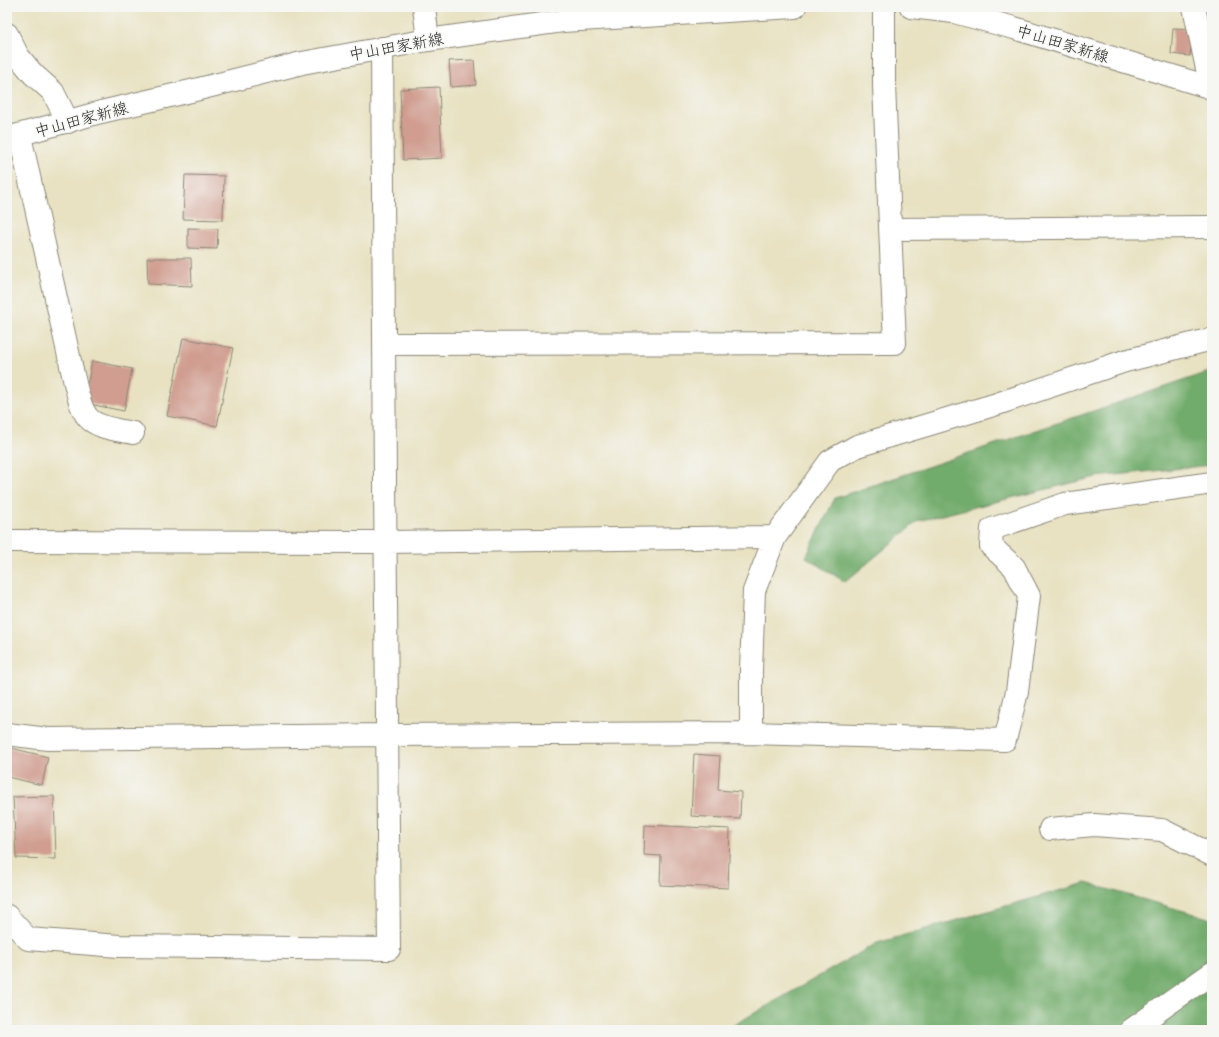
<svg xmlns="http://www.w3.org/2000/svg" width="1219" height="1037" font-family="Mynerve,'Klee One',sans-serif">
<style>
.forest{fill:#72ac6c;stroke:#4e6c4c}
.building{fill:#d09d90}
.lines{fill:none;stroke-linecap:round;stroke-linejoin:round}
.minor-casing{stroke:#8a8676;stroke-width:24}
.major-casing{stroke:#8a8676;stroke-width:24}
.minor{stroke:#fff;stroke-width:22}
.major{stroke:#fff;stroke-width:22}
.labels{text-anchor:middle;stroke-width:3;stroke-linejoin:round;paint-order:stroke}
.street-label{font-size:16px;fill:#2b2b2b;stroke:#f6f6f2}
</style>
<rect width="100%" height="100%" fill="#f6f6f2"/>
<filter id="ink" filterUnits="userSpaceOnUse"><feTurbulence type="fractalNoise" baseFrequency=".025" numOctaves="2"/><feDisplacementMap in="SourceGraphic" scale="8" xChannelSelector="R" yChannelSelector="G"/><feConvolveMatrix kernelMatrix="1 2 1 2 8 2 1 2 1" color-interpolation-filters="sRGB"/></filter>
<filter id="wash" filterUnits="userSpaceOnUse"><feTurbulence type="fractalNoise" baseFrequency=".012" numOctaves="4" result="noise"/><feDisplacementMap in="SourceGraphic" scale="16" xChannelSelector="R" yChannelSelector="G"/><feGaussianBlur stdDeviation="0.9" result="paint"/><feColorMatrix in="noise" values="0 0 0 0 0 0 0 0 0 0 0 0 0 0 0 0 0 1.4 0 .05"/><feComposite in="paint" operator="in"/></filter>
<g filter="url(#wash)">
<rect width="100%" height="100%" fill="#e8e2c2"/>
<!-- forest -->
<path class="forest" d="M1212,371V465L1096,477L918,521L845,582L806,557L835,498Z
M1086,883L1212,919V1030H725L877,943Z"/>
<g id="blocks">
<!-- building -->
<path class="building" d="M1173,28L1192,29L1190,56L1171,54Z
M474,60L476,85L451,87L449,61Z
M439,87L442,158L403,160L400,89Z
M185,175L224,176L223,220L183,219Z
M188,228L218,229L217,249L188,248Z
M147,258H191L192,286L148,284Z
M183,338L233,348L217,426L167,416Z
M92,361L132,369L124,411L84,403Z
M7,747L48,757L42,785L7,777Z
M694,754L720,756L718,790L741,792L740,819L691,816Z
M54,796L56,859L16,858L13,797Z
M645,825L730,829L728,888L660,885L661,856L644,855Z"/>
</g>
</g>
<g filter="url(#ink)">
<use href="#blocks" fill-opacity="0" stroke="#8a8676" stroke-width="1"/>
<g class="lines">
<!-- minor casing -->
<g class="minor-casing">
<path id="minor" d="M424,7L428,40
M1194,7L1211,88
M7,34L18,56L33,74L53,92L68,122
M20,136L74,379C77,390 79,405 86,415C94,428 119,430 133,433
M890,229L1212,227
M385,344L895,343L884,85V7
M7,541L386,542L775,537
M751,733V670L754,591L775,537L830,461L857,446L997,404L1125,361L1212,339
M7,734L48,739L386,735L751,733L1005,740L1017,692L1029,596L1014,567L991,546L992,529L1065,504L1212,483
M1050,829L1094,825L1162,830L1212,855
M7,916L28,939L119,946L389,949C385,649 385,348 382,48
M1131,1030L1212,973"/>
</g>
<!-- major casing -->
<g class="major-casing">
<path id="major" d="M911,7L954,12L1014,28L1212,88
M7,138L101,112L191,91L302,63L428,40L563,21L795,7"/>
</g>
<!-- minor -->
<use href="#minor" class="minor"/>
<!-- major -->
<use href="#major" class="major"/>
</g>
</g>
<g class="labels">
<!-- street labels -->
<g class="street-label">
<text transform="translate(1063 43) rotate(17)" y="6">中山田家新線</text>
<text transform="translate(396 46) rotate(-10)" y="6">中山田家新線</text>
<text transform="translate(81 119) rotate(-15)" y="6">中山田家新線</text>
</g>
</g>
<!-- margin -->
<rect width="1219" height="1037" fill="none" stroke="#f6f6f2" stroke-width="24"/>
</svg>
